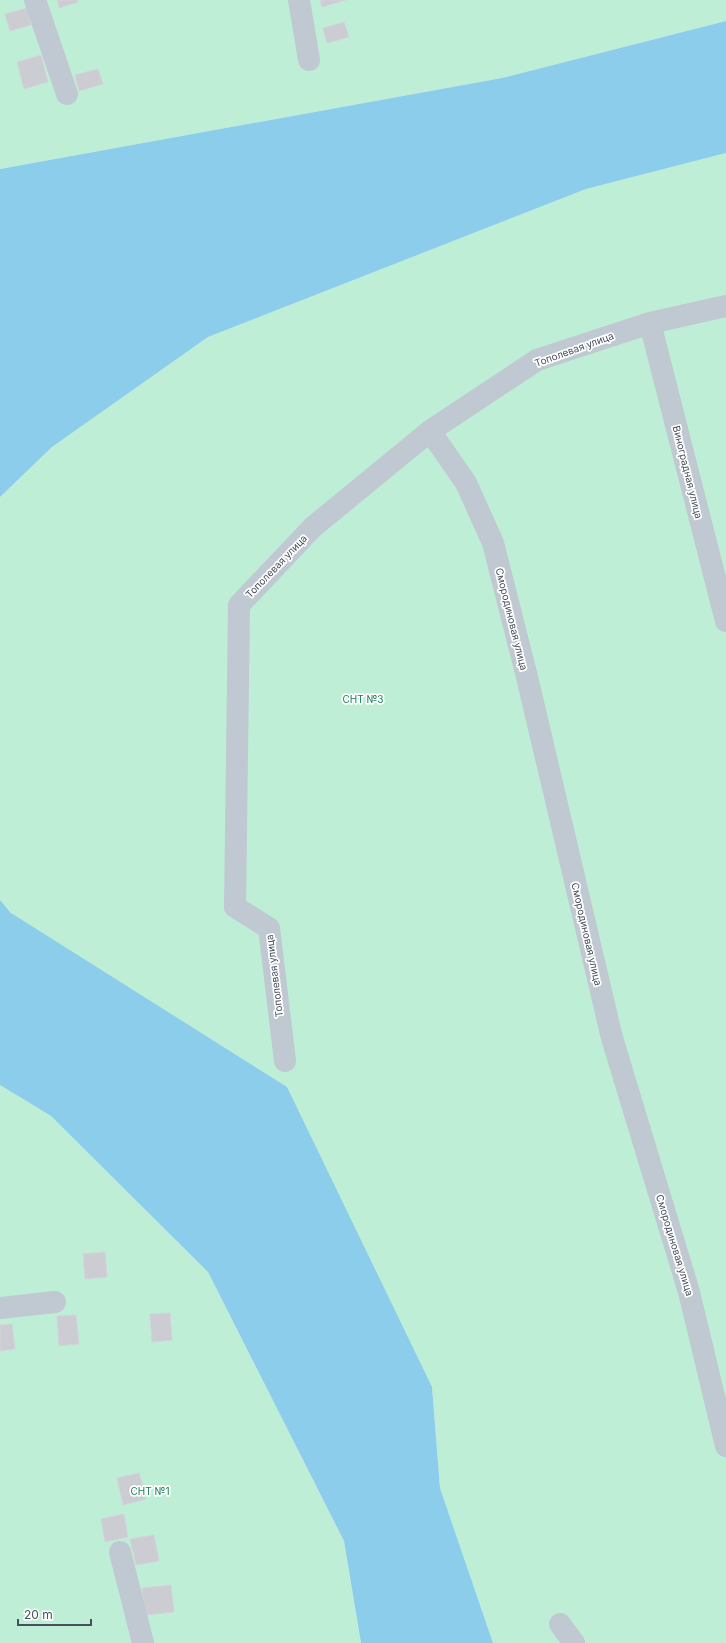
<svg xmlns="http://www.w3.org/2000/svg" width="726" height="1643" font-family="Inter,sans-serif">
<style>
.green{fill:#beeed5}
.water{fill:#8ccdeb}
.building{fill:#cccdd3;stroke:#d3d4da}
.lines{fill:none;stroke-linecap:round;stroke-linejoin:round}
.minor{stroke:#c0c8d1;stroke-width:22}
.labels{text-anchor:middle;stroke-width:3.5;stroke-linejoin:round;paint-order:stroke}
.street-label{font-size:10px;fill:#47505c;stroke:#fff}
.park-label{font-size:10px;fill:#187d55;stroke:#fff}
</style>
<rect width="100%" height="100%" fill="#f1efef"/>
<!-- green -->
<path class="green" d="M0,0H726V21L502,78L0,169Z
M726,153V1643H493L440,1488L432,1387L0,900V497L52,447L208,337L586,189Z
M0,1085L51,1116L208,1272L344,1541L361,1643H0Z"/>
<!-- water -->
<path class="water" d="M726,21V153L586,189L208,337L52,447L0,497V169L502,78Z
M0,900L11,913L287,1087L432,1387L440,1488L493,1643H361L344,1541L208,1272L51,1116L0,1085Z"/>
<!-- building -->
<path class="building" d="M57,0H78V2L59,8Z
M320,0H346L322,7Z
M27,8L31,25L10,31L5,14Z
M344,22L349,37L327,43L323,28Z
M41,55L48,82L24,89L17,62Z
M98,69L103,84L79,91L75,75Z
M105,1252L107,1277L85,1279L83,1254Z
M170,1313L172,1340L152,1342L150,1314Z
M76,1315L79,1344L59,1346L57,1316Z
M12,1324L15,1349L0,1351V1325Z
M139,1473L146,1499L123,1505L117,1478Z
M124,1514L128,1537L105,1542L101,1519Z
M154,1535L159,1561L136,1565L130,1539Z
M171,1585L174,1612L145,1615L142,1588Z"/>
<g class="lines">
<!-- minor -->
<path class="minor" d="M35,0L67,94
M299,0L309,60
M650,323L726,621
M430,431L466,483L493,543L527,677L612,1038L689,1292L726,1446
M285,1061L269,928L235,907L239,605L313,527L430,431L537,360L650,323L726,306
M0,1308L55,1302
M120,1552L143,1643
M560,1624L574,1643"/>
</g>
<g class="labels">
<!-- street labels -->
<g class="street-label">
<text transform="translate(574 349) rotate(-20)" y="4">Тополевая улица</text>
<text transform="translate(688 472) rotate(76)" y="4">Виноградная улица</text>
<text transform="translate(276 566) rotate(-46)" y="4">Тополевая улица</text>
<text transform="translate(512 619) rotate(76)" y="4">Смородиновая улица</text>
<text transform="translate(587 934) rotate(77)" y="4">Смородиновая улица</text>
<text transform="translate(274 976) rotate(-97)" y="4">Тополевая улица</text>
<text transform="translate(675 1245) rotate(73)" y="4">Смородиновая улица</text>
</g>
<!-- park labels -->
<g class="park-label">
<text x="363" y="703">СНТ №3</text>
<text x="150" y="1495">СНТ №1</text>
</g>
</g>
<!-- scale -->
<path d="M18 1619v6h73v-6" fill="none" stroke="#47505c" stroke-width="2"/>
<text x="24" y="1619" font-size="12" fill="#47505c" stroke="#ffffff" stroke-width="3" paint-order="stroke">20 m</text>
</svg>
